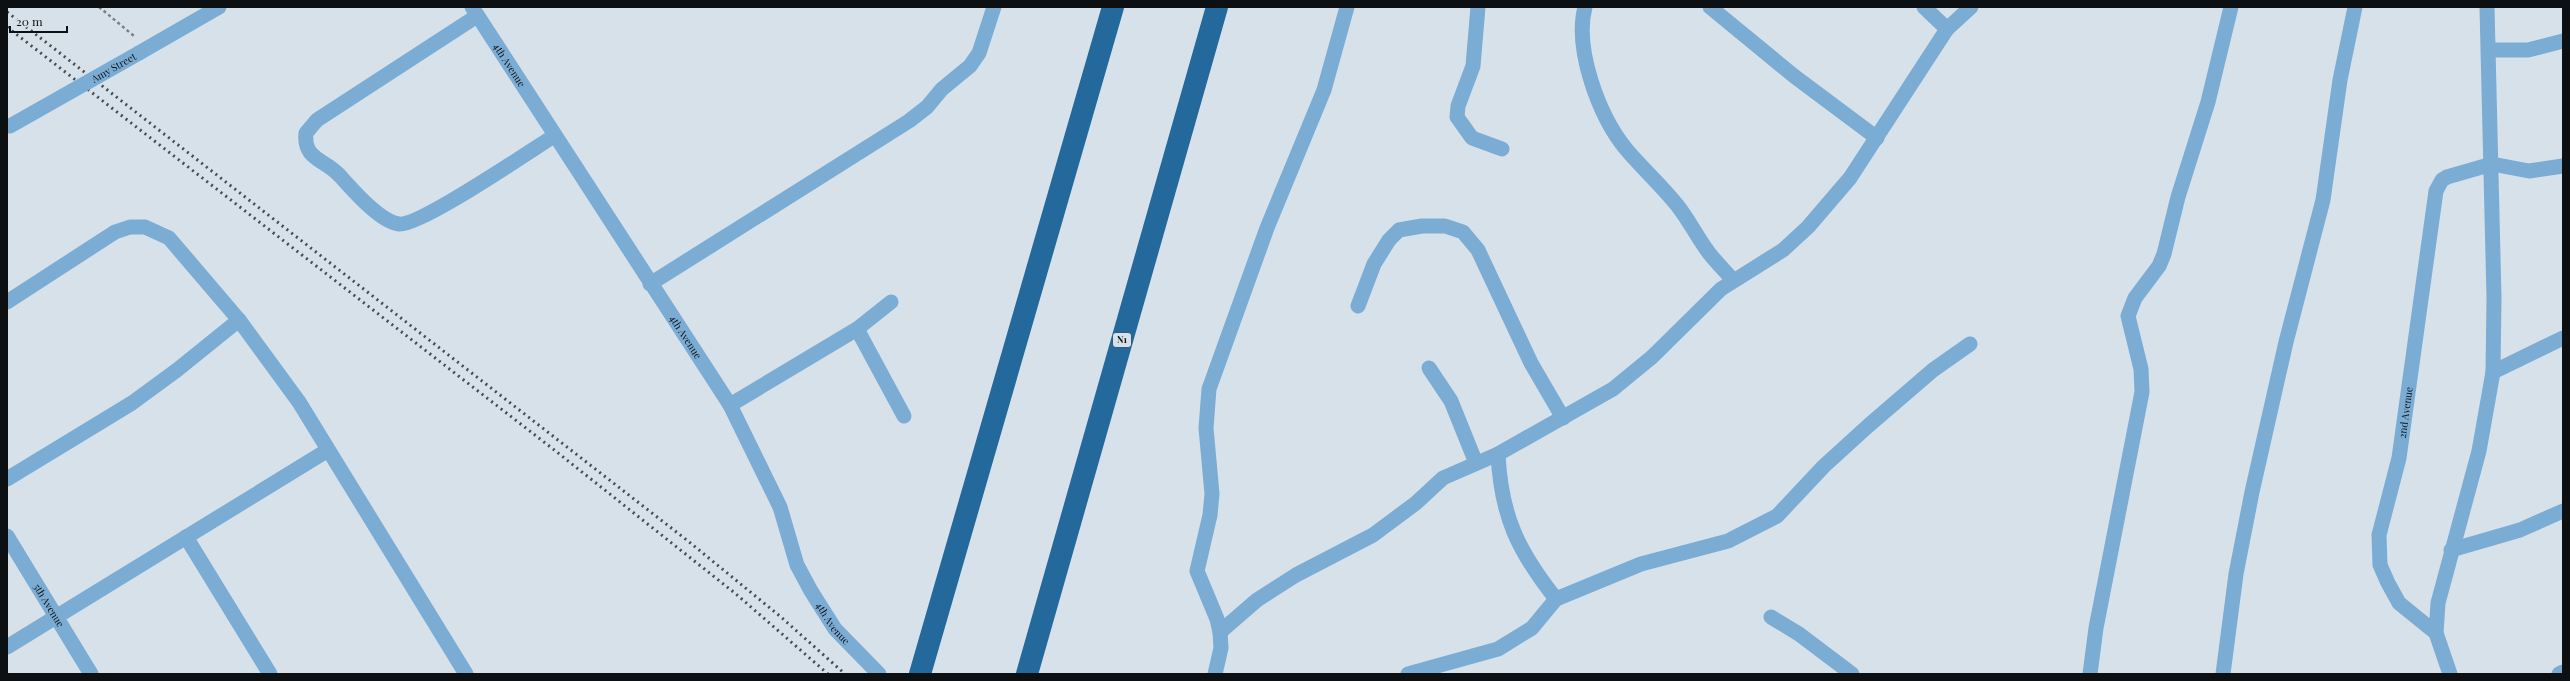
<svg xmlns="http://www.w3.org/2000/svg" width="2570" height="681" font-family="'Playfair Display',serif">
<style>
.lines{fill:none;stroke-linecap:round;stroke-linejoin:round}
.path{stroke:#798086;stroke-width:2.5;stroke-dasharray:3 3;stroke-linecap:butt}
.minor{stroke:#7bacd4;stroke-width:15}
.motorway{stroke:#24699b;stroke-width:22}
.rail{stroke:#464c51;stroke-width:3;stroke-dasharray:2 4;stroke-linecap:butt}
.minor-bridge{stroke:#7bacd4;stroke-width:15}
.labels{text-anchor:middle;stroke-width:3;stroke-linejoin:round;paint-order:stroke}
.shield{fill:#d7e1ea;stroke:#494f54;stroke-width:1}
.shield-label{font-size:9px;font-weight:bold;fill:#0c1013}
.street-label{font-size:10px;fill:#0c1013;stroke:#d7e1ea}
</style>
<rect width="100%" height="100%" fill="#d7e1ea"/>
<g class="lines">
<!-- path -->
<path class="path" d="M99,7L134,36"/>
<!-- minor -->
<g class="minor">
<path id="s1" d="M472,7L730,405L780,507L797,565L811,591L835,629L879,674"/>
<path d="M1478,7L1473,66L1458,106L1457,117L1472,138L1502,149"/>
<path d="M1585,7C1574,49 1599,116 1626,149C1642,168 1661,185 1677,205C1689,220 1697,237 1709,253C1716,262 1725,271 1733,280"/>
<path d="M1710,7L1794,76L1877,138"/>
<path d="M1924,7L1947,29"/>
<path d="M477,16L317,120L306,133C303,160 325,159 340,176C353,190 380,222 399,224C419,227 530,151 554,136"/>
<path d="M2489,50H2528L2563,41"/>
<path d="M139,53L219,7"/>
<path d="M650,284L909,121L927,107L942,89L970,66L979,53L994,7"/>
<path d="M7,302L115,232L130,227H145L169,238L239,320L299,402L466,674"/>
<path d="M1358,306L1374,264L1389,240L1399,230L1422,226H1445L1463,232L1478,250L1531,363L1563,418"/>
<path d="M857,329L904,416"/>
<path d="M1429,368L1451,401L1476,463"/>
<path d="M2493,372L2563,338"/>
<path d="M730,405L857,329L891,302"/>
<path d="M1498,454C1501,516 1518,551 1556,599L1641,564L1728,541L1777,516L1824,466L1868,426L1933,370L1970,344"/>
<path d="M7,479L132,403L177,370L239,320"/>
<path id="s2" d="M7,536L91,674"/>
<path d="M186,537L270,674"/>
<path d="M2451,550L2520,530L2563,511"/>
<path d="M1771,617L1799,634L1852,674"/>
<path d="M1220,632L1257,600L1296,575L1373,535L1416,503L1443,478L1498,454L1613,389L1652,357L1721,289L1783,250L1808,227L1850,178L1947,29L1971,7"/>
<path d="M2436,633L2438,603L2479,451L2493,372L2494,298L2487,7"/>
<path d="M7,647L328,450"/>
<path d="M1215,674L1221,648L1220,632L1217,619L1197,571L1210,515L1212,494L1206,428L1209,389L1267,228L1324,90L1347,7"/>
<path d="M1408,674L1498,649L1532,628L1556,599"/>
<path d="M2090,674L2096,628L2142,392L2141,369L2128,316L2135,298L2159,266L2164,254L2178,197L2208,102L2231,7"/>
<path d="M2223,674L2236,574L2252,492L2286,342L2323,200L2340,80L2355,7"/>
<path id="s3" d="M2450,674L2436,633L2399,603L2388,583L2380,565L2379,535L2399,458L2436,191L2442,180L2447,177L2492,164L2529,171L2563,166"/>
<path d="M2559,674L2563,672"/>
</g>
<!-- motorway -->
<path class="motorway" d="M920,674L1113,7
M1027,674L1217,7"/>
<!-- rail -->
<path class="rail" d="M7,12L688,541L781,617L845,674
M7,27L553,449L736,594L828,674"/>
<!-- minor-bridge -->
<path class="minor-bridge" id="s4" d="M10,126L139,53"/>
</g>
<g class="labels">
<!-- shield labels -->
<rect class="shield" x="1113" y="333" width="18" height="14" rx="3"/>
<g class="shield-label">
<text x="1122" y="343">N1</text>
</g>
<!-- street labels -->
<g class="street-label">
<text dy="4" stroke="none"><textPath href="#s1" startOffset="69">4th Avenue</textPath></text>
<text dy="4" stroke="none"><textPath href="#s4" startOffset="119">Amy Street</textPath></text>
<text dy="4" stroke="none"><textPath href="#s1" startOffset="393">4th Avenue</textPath></text>
<text dy="4" stroke="none"><textPath href="#s3" startOffset="289">2nd Avenue</textPath></text>
<text dy="4" stroke="none"><textPath href="#s2" startOffset="81">5th Avenue</textPath></text>
<text dy="4" stroke="none"><textPath href="#s1" startOffset="717">4th Avenue</textPath></text>
</g>
</g>
<!-- border -->
<rect width="2570" height="681" fill="none" stroke="#0c1013" stroke-width="16"/>
<!-- scale -->
<path d="M10 26v6h57v-6" fill="none" stroke="#0c1013" stroke-width="2"/>
<text x="16" y="26" font-size="12" fill="#0c1013" stroke="#d7e1ea" stroke-width="3" paint-order="stroke">20 m</text>
</svg>
